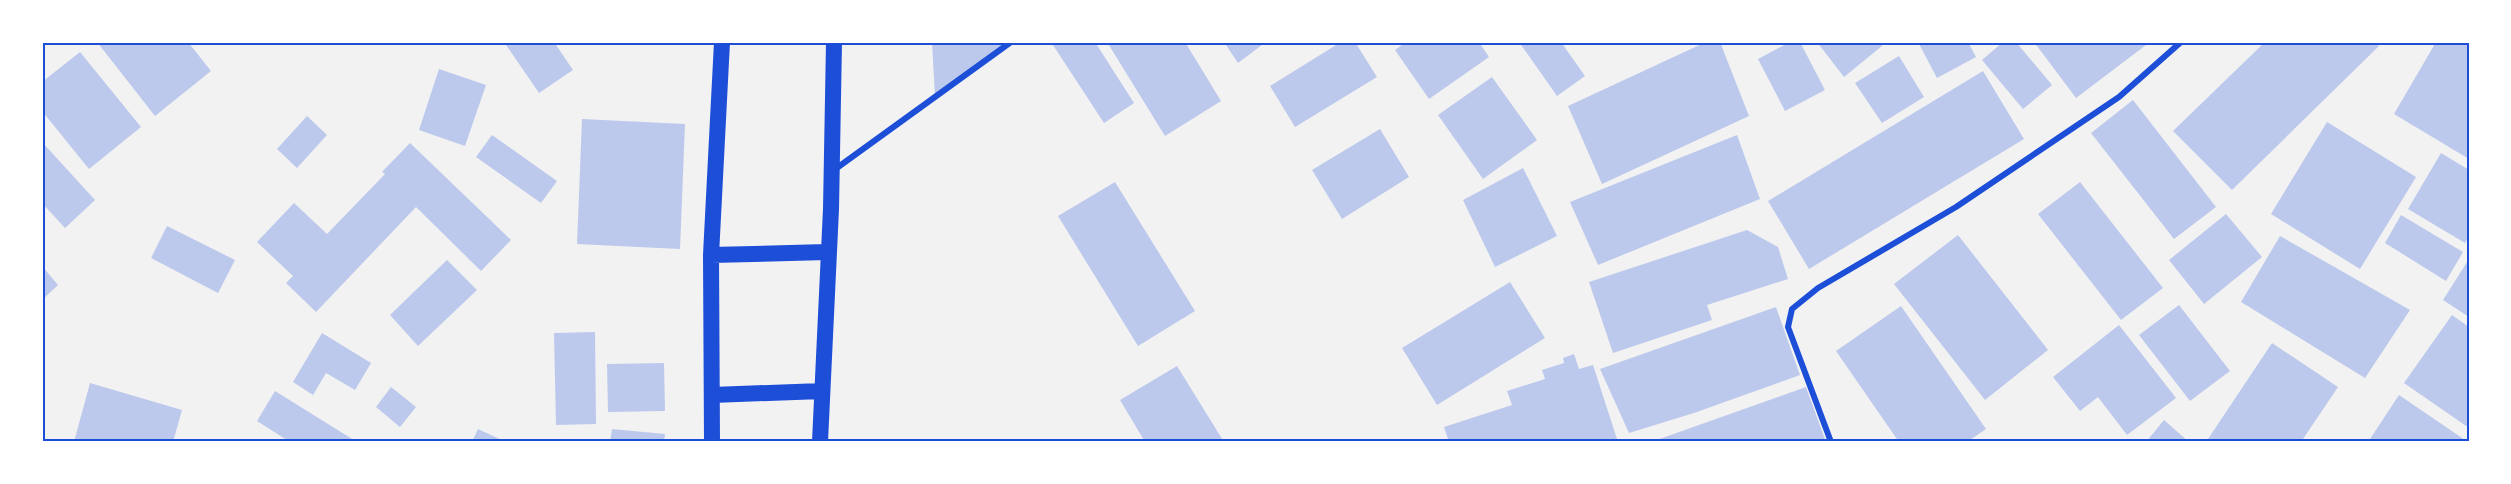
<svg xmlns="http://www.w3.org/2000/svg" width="2511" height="484" font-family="Signika,sans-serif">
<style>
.building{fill:#bdc9ec}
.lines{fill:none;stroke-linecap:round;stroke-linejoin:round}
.minor{stroke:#1d4ed8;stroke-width:6}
.trunk{stroke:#1d4ed8;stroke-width:16}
.neatline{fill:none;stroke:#1d4ed8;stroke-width:2}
</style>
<rect width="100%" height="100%" fill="#f2f2f2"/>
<!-- building -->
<path class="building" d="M97,42H188L211,71L155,116Z
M504,42H554L573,70L539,93Z
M932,42H1013L935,97Z
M1051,42H1095L1134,103L1104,123Z
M1107,42H1185L1221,101L1165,136Z
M1224,42H1266L1238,63Z
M1341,42H1355L1377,77L1295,127L1270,86Z
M1406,42H1479L1489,57L1429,99L1395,50Z
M1519,42H1561L1585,76L1557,96Z
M1706,42H1720L1749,116L1602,184L1568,106Z
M1790,42H1800L1825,90L1785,111L1758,59Z
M1817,42H1879L1882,46L1844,77Z
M1918,42H1968L1976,57L1937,78Z
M2003,42H2016L2052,85L2023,109L1982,60Z
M2034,42H2150L2076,98Z
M2265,42H2375L2379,46L2232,190L2173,131Z
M2436,42H2469V159L2394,114Z
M80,52L141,127L89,169L42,111V82Z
M1899,56L1924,97L1882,123L1855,83Z
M439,69L486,85L465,146L419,130Z
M1983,71L2024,139L1809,269L1768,201Z
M1492,77L1537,140L1483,179L1438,115Z
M2133,100L2216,207L2174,239L2091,133Z
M307,116L327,135L297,168L277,149Z
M582,119L685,124L680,249L577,244Z
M2327,122L2416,177L2360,269L2271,214Z
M1380,129L1409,177L1342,219L1312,170Z
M492,135L557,181L541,203L476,157Z
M1737,135L1760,199L1598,265L1570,202Z
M42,142L95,200L65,228L42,203Z
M410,143L511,240L481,271L416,207L316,312L286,283L293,276L257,242L294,203L327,234L385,174L382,172Z
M2441,153L2469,170V236L2465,243L2408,209Z
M1523,168L1557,236L1495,267L1463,200Z
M1115,182L1195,311L1138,346L1058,216Z
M2080,182L2163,288L2121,320L2038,214Z
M2226,214L2262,257L2204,304L2169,260Z
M2401,215L2463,252L2446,281L2385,243Z
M167,226L235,260L218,293L151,258Z
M1747,230L1778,247L1788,279L1707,305L1712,320L1613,353L1589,282Z
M1958,235L2048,350L1985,400L1894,284Z
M2280,236L2410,310L2365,378L2241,302Z
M2469,259V317L2443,300Z
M447,260L477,290L418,346L390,315Z
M42,266L58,285L42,300Z
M1510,282L1545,338L1437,405L1402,348Z
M2179,305L2230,371L2190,401L2139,335Z
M1901,306L1986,429L1967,442H1899L1836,351Z
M1776,307L1800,375L1694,413L1629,433L1600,369Z
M2452,315L2469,327V428L2404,383Z
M2119,325L2176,398L2127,435L2098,397L2080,411L2053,377Z
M595,332L596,424L556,425L554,333Z
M322,333L371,363L355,390L326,373L313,395L293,382Z
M2272,343L2338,387L2301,442H2212L2208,439Z
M1574,354L1579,369L1593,365L1618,442H1449L1444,427L1512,405L1507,391L1545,379L1542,370L1564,363L1563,358Z
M664,363L665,411L608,412L607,364Z
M1177,366L1224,442H1145L1120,400Z
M90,383L182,410L173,442H74Z
M391,387L416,407L400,427L376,407Z
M1806,387L1826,442H1651Z
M275,391L357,442H290L257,421Z
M2399,395L2468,442H2368Z
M2164,420L2189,442H2146Z
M478,429L506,442H472Z
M612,429L665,434L664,442H610Z"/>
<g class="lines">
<!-- minor -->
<path class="minor" d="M834,170L1011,42
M1831,442L1788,327L1792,309L1818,288L1956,207L2119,97L2181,42"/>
<!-- trunk -->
<path class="trunk" d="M711,255L827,252
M712,395L822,391
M712,442L711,255L722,42
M820,442L831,209L834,42"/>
</g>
<!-- border -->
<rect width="2511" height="484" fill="none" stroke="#ffffff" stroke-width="87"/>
<rect x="44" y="44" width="2424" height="396" class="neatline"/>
</svg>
